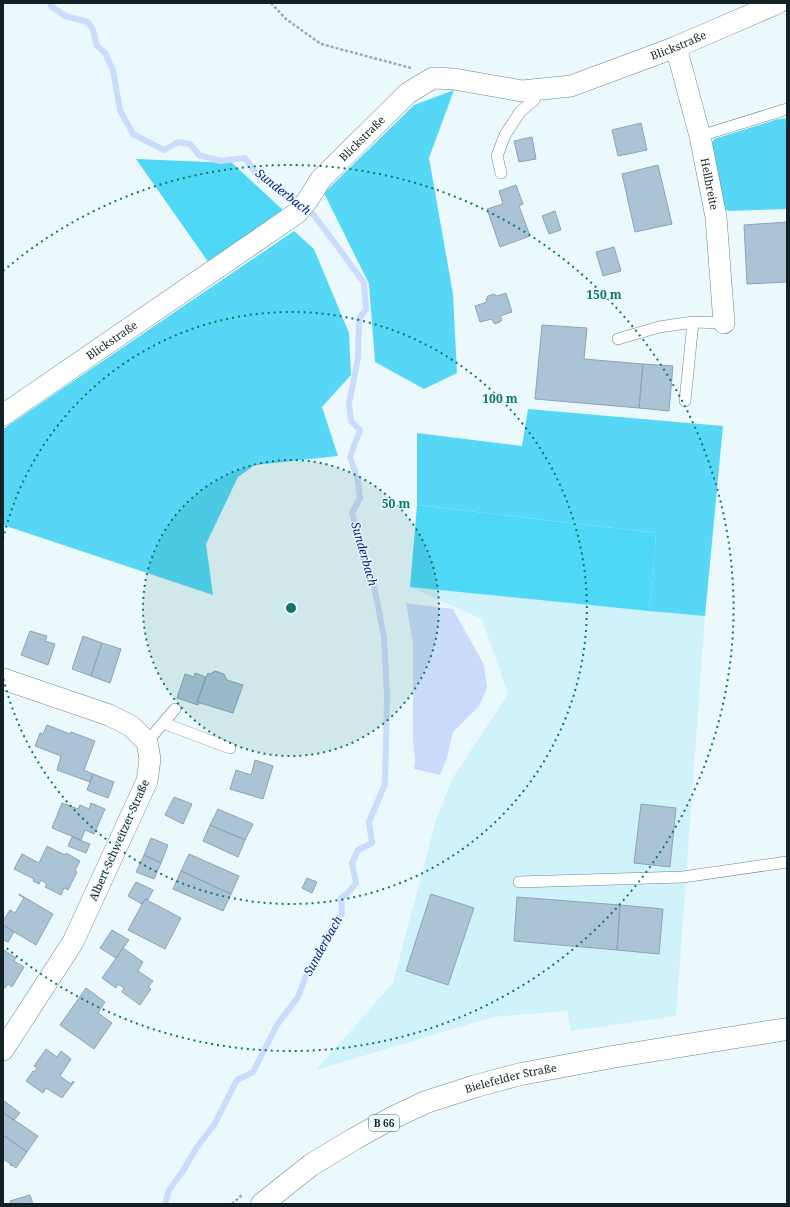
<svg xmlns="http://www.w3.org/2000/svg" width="790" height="1207" font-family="'Noto Serif',serif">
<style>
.built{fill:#cff2fb}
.green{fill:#55d7f5}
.forest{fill:#4fd7f6}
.water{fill:#cbdbfc}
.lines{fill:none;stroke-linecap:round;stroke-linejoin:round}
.stream{stroke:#cbdbfc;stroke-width:6}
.building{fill:#aac3d5;stroke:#8ca4b6}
.lane-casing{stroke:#67878f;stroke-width:12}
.street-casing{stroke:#67878f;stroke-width:22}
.primary-casing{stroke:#67878f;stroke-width:23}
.path{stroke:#9facaf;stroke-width:2.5;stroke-dasharray:3 2;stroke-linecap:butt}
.lane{stroke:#fff;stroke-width:11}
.street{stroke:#fff;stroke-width:21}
.primary{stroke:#fff;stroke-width:22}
.ring{fill:none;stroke:#0f766e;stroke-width:2;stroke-dasharray:2 4}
.labels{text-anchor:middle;stroke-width:3;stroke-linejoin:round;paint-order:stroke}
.shield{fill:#ebf9fc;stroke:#546265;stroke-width:1}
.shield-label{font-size:10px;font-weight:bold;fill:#142124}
.street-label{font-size:11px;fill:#142124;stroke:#ebf9fc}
.water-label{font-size:12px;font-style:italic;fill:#031e77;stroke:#ebf9fc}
.centre{fill:#0f766e;stroke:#ebf9fc;stroke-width:2}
.ring-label{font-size:12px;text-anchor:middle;font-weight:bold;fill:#0f766e;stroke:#ebf9fc;stroke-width:3;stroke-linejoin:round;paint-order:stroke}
</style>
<rect width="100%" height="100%" fill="#ebf9fc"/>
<!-- built -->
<path class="built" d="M410,587L705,616L676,1016L571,1031L567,1011L493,1017L316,1070L393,983L436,820L452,779L508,694L482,619Z"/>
<!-- green -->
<path class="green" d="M454,90L429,158L453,294L457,373L424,389L375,362L369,284L324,193L414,105Z
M787,118V209L728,211L725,208L711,146L714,139L778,119Z
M294,231L314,249L349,333L351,375L322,407L338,456L255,465L238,477L206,544L213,595L3,525V429Z
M528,409L723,426L705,616L649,611L656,533L417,505V433L522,446Z"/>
<!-- forest -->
<path class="forest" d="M136,159L232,163L284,211L209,263Z
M417,505L656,533L649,611L410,587Z"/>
<!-- water -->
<path class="water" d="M406,603L453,609L484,665L487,688L479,706L453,732L447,758L440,775L414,769L415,761L413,740V644Z"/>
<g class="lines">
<!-- stream -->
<path class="stream" d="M51,3V6L65,16L88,22L93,30L97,46L105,53L113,70L120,110L133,134L164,150L178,142L190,144L199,155L221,161L245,158L258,176L293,202L313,214L343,254L364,283L366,309L359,319L358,358L349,404L351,421L360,430L350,457L358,480L360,498L352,513L358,534L364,562L374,586L384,637L387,695L385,784L369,822L372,843L358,850L352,863L356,883L348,893L341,898L342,914L331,928L324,948L309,968L298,997L277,1025L253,1072L237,1080L214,1125L197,1147L183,1171L169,1190L165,1204"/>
</g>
<!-- building -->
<path class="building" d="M641,123L647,150L618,156L612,130Z
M532,137L536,159L519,162L514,141Z
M658,165L672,224L635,232L622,174Z
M516,185L523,204L519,206L530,236L500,247L487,209L503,204L499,191Z
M555,211L561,230L549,234L542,216Z
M787,222V282L747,284L744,225Z
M614,247L621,271L603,276L596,252Z
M506,293L512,312L500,316L502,320L500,322L495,324L493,322L492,319L480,322L475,306L487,302L486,299L488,296L494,294L497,296Z
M542,325L587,328L584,359L643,364L639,408L535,399Z
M643,364L673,366L669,411L639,408Z
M30,631L47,636L45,641L55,644L48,665L21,655Z
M83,636L102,643L91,676L72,669Z
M102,643L121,649L110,683L91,676Z
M215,671L224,674L227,680L243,685L233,713L197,702L208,673L210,674Z
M195,673L206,677L197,702L199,703L198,705L177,698L185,674L194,677Z
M47,725L70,734L71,732L95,741L84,770L93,774L90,782L57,770L61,756L35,746L40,733L43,734Z
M255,760L273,766L263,799L230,789L236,770L251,775Z
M93,774L114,782L108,798L87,790Z
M174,797L192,804L183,824L165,815Z
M62,803L78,809L80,805L89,809L91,803L105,809L94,834L85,830L81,840L52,828Z
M641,804L676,808L670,867L634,863Z
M218,809L253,824L245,840L210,825Z
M210,825L245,840L238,857L203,841Z
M72,837L90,844L86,853L68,846Z
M151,838L168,845L161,863L144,855Z
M47,846L65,855L66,853L80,861L75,870L77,872L68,890L64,888L61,895L45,887L47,884L41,880L39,884L33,881L34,879L14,869L22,854L39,863Z
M189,854L239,876L231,894L181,871Z
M144,855L161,863L154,879L136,872Z
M181,871L231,894L223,911L173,889Z
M307,878L317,882L312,893L302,888Z
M136,882L153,890L148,900L145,899L142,904L128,896Z
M19,894L53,914L36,945L3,925V921L10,910L15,913L24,898L19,895Z
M431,894L474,908L448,985L406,971Z
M517,897L620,905L617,950L514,941Z
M145,899L181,918L165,949L128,930Z
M620,905L663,909L659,954L617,950Z
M3,925L14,932L8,942L3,940Z
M112,930L129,940L116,958L100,948Z
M123,948L143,962L138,971L153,981L148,987L151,989L140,1005L122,992L124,988L118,984L116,988L102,978Z
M4,950L16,958L14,961L24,967L12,987L8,984L5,988L3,987V952Z
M86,988L105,1002L98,1013L112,1023L94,1049L60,1025Z
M46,1049L57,1057L61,1051L71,1059L60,1076L71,1084L73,1081L74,1082L62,1098L46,1088L43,1093L26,1081L33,1071L34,1072L37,1068L34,1066Z
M3,1100L20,1113L14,1120L3,1113Z
M4,1113L38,1136L27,1152L3,1135V1114Z
M3,1135L27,1152L16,1168L12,1165L11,1166L10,1165L11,1164L3,1159Z
M30,1195L33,1204H11L10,1201Z"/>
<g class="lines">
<!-- lane casing -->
<g class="lane-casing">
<path id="lane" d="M700,136L787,109
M501,173L497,156L505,135L520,112L534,100L537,89
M618,339L659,327L693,322L724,323
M685,401L693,322
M163,723L230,748
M147,742L175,709
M519,882L683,877L787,862"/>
</g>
<!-- street casing -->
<g class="street-casing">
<g id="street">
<path id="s1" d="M676,47L700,136L716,217L724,323"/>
<path id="s2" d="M3,415L297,213L307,201L321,179L408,93L433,78L454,79L522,91L571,86L676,47L778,3"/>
<path d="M3,679L109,715L131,726L147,742L150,759L147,781L73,942L3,1050"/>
</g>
</g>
<!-- primary casing -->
<g class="primary-casing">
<g id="primary">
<path id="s3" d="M262,1204L311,1165L354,1139L390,1119L426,1102L476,1086L521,1074L612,1057L787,1029"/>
</g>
</g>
<!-- path -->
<path class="path" d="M271,3L286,19L321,44L411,68
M232,1204L243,1194"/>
<!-- lane -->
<use href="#lane" class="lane"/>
<!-- street -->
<use href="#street" class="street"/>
<!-- primary -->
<use href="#primary" class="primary"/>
</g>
<!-- distance rings -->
<circle cx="291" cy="608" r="148" fill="#0f766e" fill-opacity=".12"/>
<g class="ring">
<circle cx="291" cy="608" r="148"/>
<path d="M3 539A296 296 0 1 1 3 677"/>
<path d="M3 271A443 443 0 1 1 3 945"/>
</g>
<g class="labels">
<!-- shield labels -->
<rect class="shield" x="369" y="1115" width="30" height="16" rx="3"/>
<g class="shield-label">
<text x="384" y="1127">B 66</text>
</g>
<!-- street labels -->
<g class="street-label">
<text dy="4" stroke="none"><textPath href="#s2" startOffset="804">Blickstraße</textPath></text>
<text dy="4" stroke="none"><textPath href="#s2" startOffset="456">Blickstraße</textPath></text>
<text dy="4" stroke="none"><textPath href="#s1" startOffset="141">Hellbreite</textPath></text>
<text dy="4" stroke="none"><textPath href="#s2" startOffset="132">Blickstraße</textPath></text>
<text transform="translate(119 840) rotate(-66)" y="4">Albert-Schweitzer-Straße</text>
<text dy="4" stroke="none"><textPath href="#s3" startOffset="282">Bielefelder Straße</textPath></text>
</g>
<!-- water labels -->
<g class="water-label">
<text transform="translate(283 192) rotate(38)" y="4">Sunderbach</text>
<text transform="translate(364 554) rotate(74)" y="4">Sunderbach</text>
<text transform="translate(323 946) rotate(-61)" y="4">Sunderbach</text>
</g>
</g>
<circle cx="291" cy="608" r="6" class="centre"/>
<g class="ring-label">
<text x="604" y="299">150 m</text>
<text x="500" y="403">100 m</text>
<text x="396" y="508">50 m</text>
</g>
<!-- border -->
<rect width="790" height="1207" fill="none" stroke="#142124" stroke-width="8"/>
</svg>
